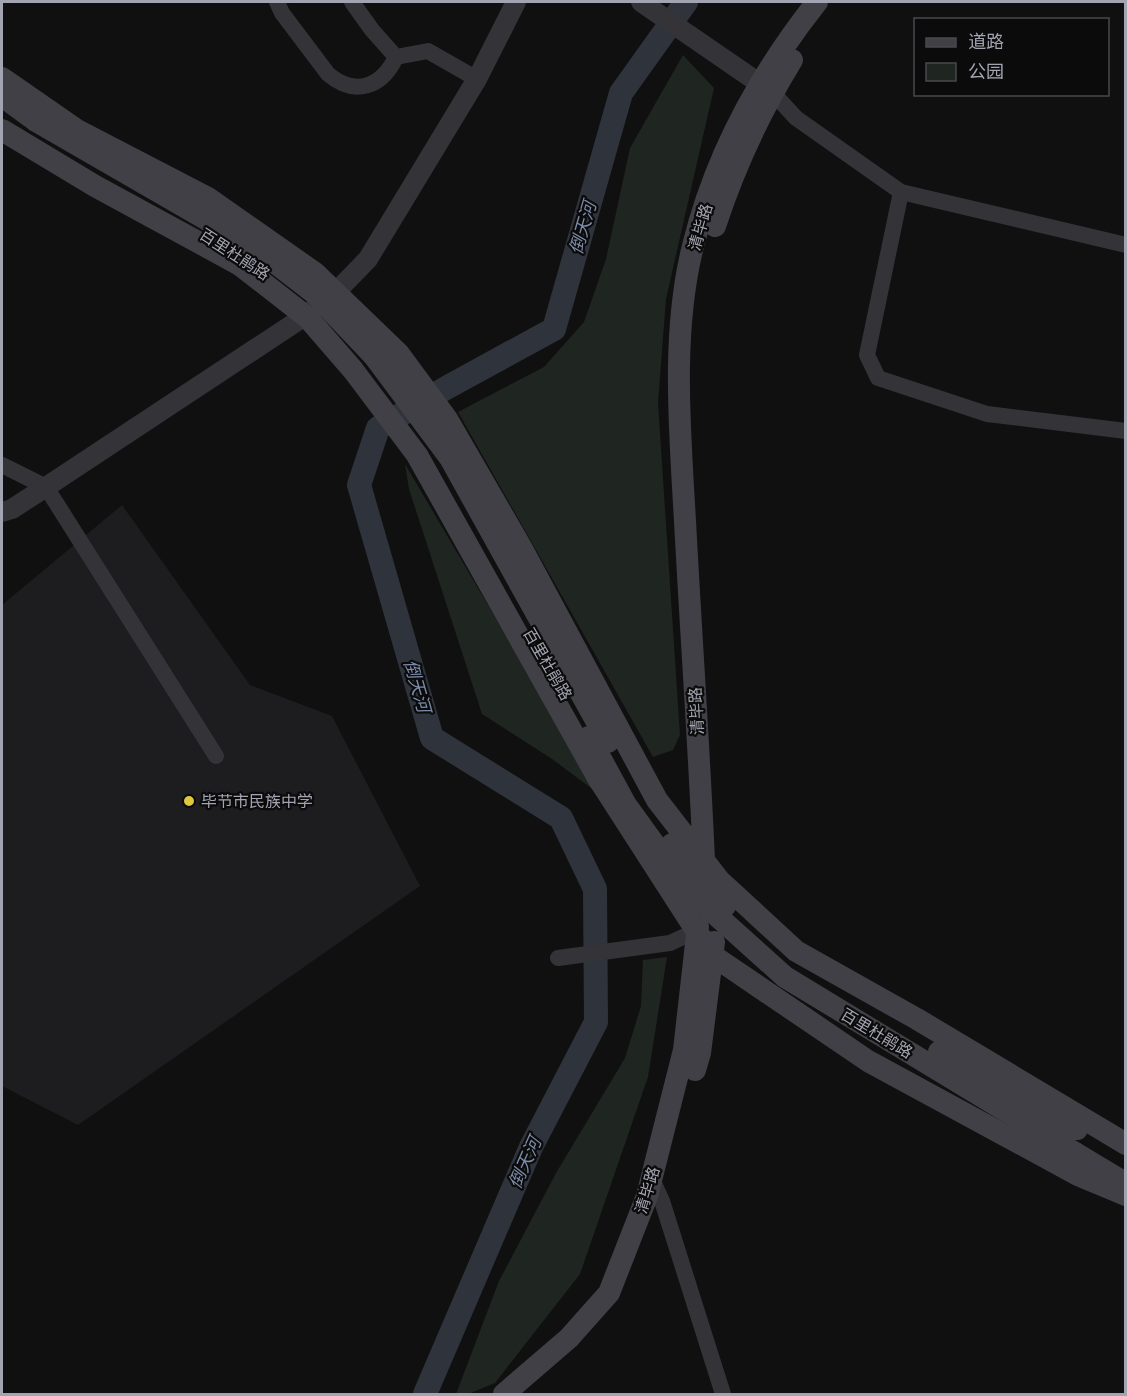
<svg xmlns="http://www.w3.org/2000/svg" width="1127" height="1396" font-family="Mulish,'Noto Sans SC',sans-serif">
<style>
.built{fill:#1d1c1e}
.green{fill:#1f2521}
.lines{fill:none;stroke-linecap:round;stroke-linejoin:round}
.river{stroke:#2f343c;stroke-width:24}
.minor{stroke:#343338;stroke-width:16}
.tertiary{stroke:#343338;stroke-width:20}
.secondary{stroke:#404046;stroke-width:22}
.secondary-bridge{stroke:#404046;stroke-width:22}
.poi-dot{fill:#dec83b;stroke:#0b0b0c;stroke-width:2}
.labels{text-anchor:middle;stroke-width:4.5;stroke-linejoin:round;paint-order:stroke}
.street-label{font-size:16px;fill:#a3a4b1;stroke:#0b0b0c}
.poi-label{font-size:16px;fill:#a3a4b1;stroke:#0b0b0c;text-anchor:start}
.water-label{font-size:18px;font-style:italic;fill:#7c8ba9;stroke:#0b0b0c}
</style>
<rect width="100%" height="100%" fill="#101011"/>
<!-- built -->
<path class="built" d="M122,505L250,685L332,716L420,886L78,1125L2,1086V605Z"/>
<!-- green -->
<path class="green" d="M683,55L714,88L666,299L658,403L680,735L673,750L653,757L458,412L544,367L584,322L606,259L630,148Z
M405,464L599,794L552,759L482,714L409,489Z
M667,957L648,1077L580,1274L495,1383L468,1394H456L499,1281L556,1173L625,1058L641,1006L643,960Z"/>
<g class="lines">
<!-- river -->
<path class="river" d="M425,1394L531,1147L596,1022L595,889L561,818L432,738L359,485L378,428L446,388L554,329L621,93L686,2"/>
<!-- minor -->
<path class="minor" d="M277,2L282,13L328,74C355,97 382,87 396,57
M352,2L372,30L396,57L428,51L477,79
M772,92L796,118L901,192L1126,245
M901,192L867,355L878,378L987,414L1126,431
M2,465L46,487L216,756
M558,958L670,943L698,930
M652,1179L662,1201L723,1394"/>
<!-- tertiary -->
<path class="tertiary" d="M641,2L772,92
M2,512L12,509L46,487L305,316L335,293L368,259L477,79L516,2"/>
<!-- secondary -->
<path class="secondary" d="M2,78L77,130L208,198L315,273L399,354L447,419L521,547L657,800L719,880L796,951L917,1019L1126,1144
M2,96L36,121
M2,130L95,186L240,265L308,318L353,370L417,455L598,778L712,955L868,1061L1078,1175L1126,1195
M715,226C734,168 760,112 792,60
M374,356L450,458L608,742
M704,860C699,747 691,634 685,521C680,432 671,333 693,246C715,156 760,74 817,2
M695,1070L700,1053L714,942
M1075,1153L1120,1180
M504,1394L569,1338L609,1293L647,1196L684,1050L698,926"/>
<!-- secondary-bridge -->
<path class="secondary-bridge" d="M36,121L256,248L313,292L374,356
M589,737L626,805L686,888L785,977L1075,1153
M672,844L725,906
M939,1052L1021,1101L1077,1129"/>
</g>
<!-- markers -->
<circle class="poi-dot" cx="189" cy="801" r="6"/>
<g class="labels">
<!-- street labels -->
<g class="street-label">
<text transform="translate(700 227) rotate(-74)" y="6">清毕路</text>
<text transform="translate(235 254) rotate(33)" y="6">百里杜鹃路</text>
<text transform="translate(548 664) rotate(60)" y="6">百里杜鹃路</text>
<text transform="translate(696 711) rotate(-93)" y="6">清毕路</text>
<text transform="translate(877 1033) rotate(31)" y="6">百里杜鹃路</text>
<text transform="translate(647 1190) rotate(-73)" y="6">清毕路</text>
</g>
<!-- poi labels -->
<g class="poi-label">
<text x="201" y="807">毕节市民族中学</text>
</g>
<!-- water labels -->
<g class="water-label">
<text transform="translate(583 228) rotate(-74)" y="6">倒天河</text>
<text transform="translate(417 686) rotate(74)" y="6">倒天河</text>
<text transform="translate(525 1163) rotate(-66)" y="6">倒天河</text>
</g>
</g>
<!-- border -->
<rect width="1127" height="1396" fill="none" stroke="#a3a4b1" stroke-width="6"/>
<!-- legend -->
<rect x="914" y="18" width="195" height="78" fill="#0b0b0c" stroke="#48484e" stroke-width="1.5"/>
<rect x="926" y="38" width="30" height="9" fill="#404046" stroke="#48484e" stroke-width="1.5"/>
<text x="968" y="48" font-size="18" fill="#a3a4b1">道路</text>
<rect x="926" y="63" width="30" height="18" fill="#1f2521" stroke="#48484e" stroke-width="1.5"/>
<text x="968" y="78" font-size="18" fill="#a3a4b1">公园</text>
</svg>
